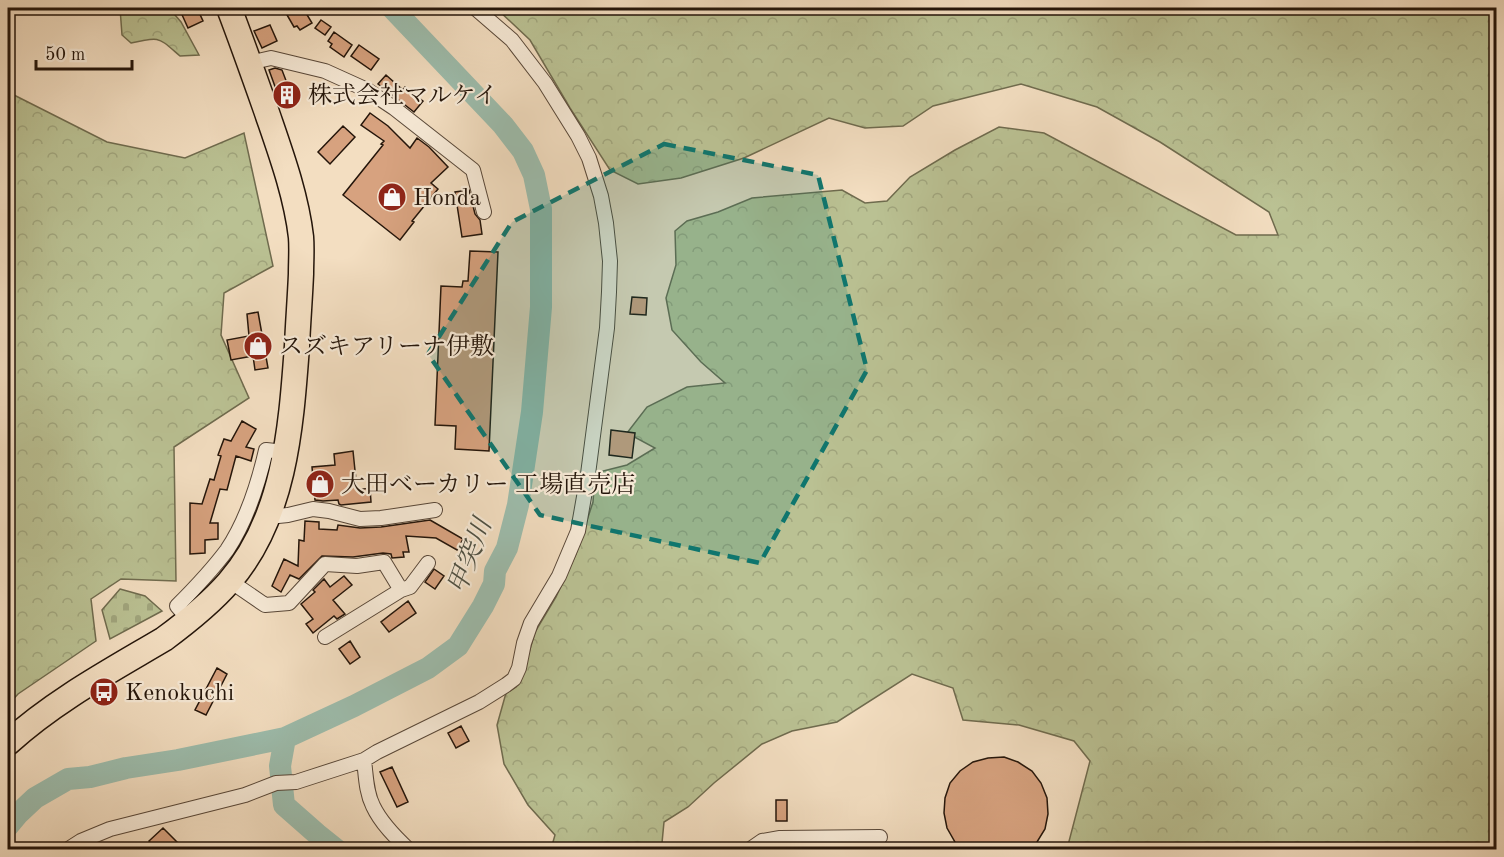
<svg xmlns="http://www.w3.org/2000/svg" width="1504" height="857" font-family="'Old Standard TT','Noto Serif JP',serif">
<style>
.forest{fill:url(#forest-crowns);stroke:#6f6b4e;stroke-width:1.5}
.cemetery{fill:url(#cemetery-stones);stroke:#6f6b4e;stroke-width:1.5}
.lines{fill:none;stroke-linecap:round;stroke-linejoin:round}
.river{stroke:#9dbdad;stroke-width:22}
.building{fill:#d7a27f;stroke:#24150a;stroke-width:1.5}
.street-casing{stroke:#584738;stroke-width:16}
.highway-casing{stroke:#24150a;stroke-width:27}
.path{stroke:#24150a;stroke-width:2;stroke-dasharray:1.5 3;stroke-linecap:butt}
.street{stroke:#f7ead7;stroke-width:14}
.highway{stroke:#f3dec1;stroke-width:24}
.marked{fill:#0f766e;fill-opacity:0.2;stroke:#0f766e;stroke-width:4.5;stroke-dasharray:12 8;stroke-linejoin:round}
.labels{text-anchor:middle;stroke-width:4.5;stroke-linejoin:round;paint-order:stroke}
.poi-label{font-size:24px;fill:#24150a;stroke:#f7ead7;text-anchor:start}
.water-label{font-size:26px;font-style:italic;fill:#4e5043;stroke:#f7ead7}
</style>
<defs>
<pattern id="forest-crowns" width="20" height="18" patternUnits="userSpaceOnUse" patternTransform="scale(1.5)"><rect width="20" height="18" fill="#bac193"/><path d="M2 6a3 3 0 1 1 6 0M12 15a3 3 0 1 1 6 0" fill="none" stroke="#a0a57d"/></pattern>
<pattern id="cemetery-stones" width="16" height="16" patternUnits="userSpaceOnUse" patternTransform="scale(1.5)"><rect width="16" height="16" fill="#bac193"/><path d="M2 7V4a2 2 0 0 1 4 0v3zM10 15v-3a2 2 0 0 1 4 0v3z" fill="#a0a57d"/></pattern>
</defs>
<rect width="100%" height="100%" fill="#f3dec1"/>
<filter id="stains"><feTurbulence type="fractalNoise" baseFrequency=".00333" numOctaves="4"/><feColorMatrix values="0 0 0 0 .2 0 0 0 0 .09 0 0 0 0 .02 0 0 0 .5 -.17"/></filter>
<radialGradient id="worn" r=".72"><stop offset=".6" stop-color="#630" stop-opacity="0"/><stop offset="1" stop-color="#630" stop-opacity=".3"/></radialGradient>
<!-- forest -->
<path class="forest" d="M120,8H169L181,22L199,55L180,56C158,37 160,36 131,43L122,35Z
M496,8H1496V849H1067L1090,761L1074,741L1019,725L963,720L953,688L912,674L837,722L792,731L762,744L714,783L688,807L664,822L662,843L659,849H551L555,835L528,805L504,764L497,725L506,693L516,687L524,670L535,632L556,597L576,554L593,502L595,473L627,465L655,448L627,433L647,407L687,387L725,383L701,362L672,330L666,298L676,265L675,231L687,221L718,212L752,198L842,190L865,203L887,201L910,177L955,150L999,127L1044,133L1236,235H1278L1269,212L1160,142L1097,107L1021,84L933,106L903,126L865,128L829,118L744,158L681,178L638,184L610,170L570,108L530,40Z
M8,92L107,142L185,158L244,133L273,266L224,293L221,335L249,398L174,447L176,581L121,579L91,599L96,641L18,694L8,705Z
M866,841L870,849L765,850L783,845Z"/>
<!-- cemetery -->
<path class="cemetery" d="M120,589L145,596L162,611L110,639L102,610Z"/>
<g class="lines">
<!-- river -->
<path class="river" d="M285,738L280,766L284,805L317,834L337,850
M8,826L18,814L35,798L68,779L90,777L126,768L178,760L285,738L354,706L428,668L458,646L483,606L494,584L495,571L507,548L518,505L532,412L541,307V209L534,175L523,151L503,125L392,8"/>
</g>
<!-- building -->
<path class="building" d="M179,8H197L203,21L188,28Z
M283,8H303L312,23L300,30L297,26L294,27Z
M321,20L331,27L325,35L315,28Z
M270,25L277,41L262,48L254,31Z
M334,32L352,45L344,57L330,47L332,44L328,41Z
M359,45L379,59L371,70L351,56Z
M275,68L282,70L293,99L281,103L269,70Z
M386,75L403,90L405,87L423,101L414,112L378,84Z
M370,113L388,126L410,148L417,138L429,147L448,167L431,183L438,189L412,221L414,222L400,240L343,195L383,145L381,144L384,141L361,125Z
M343,126L355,137L330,164L318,152Z
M469,190L475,214L480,220L482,234L462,237L455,192Z
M470,251L498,252L489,451L455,449L456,426L435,425L441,286L462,287L463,281H468Z
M632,297L647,298L646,315L630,314Z
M258,312L268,368L255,370L253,356L231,360L227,340L249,336L247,314Z
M242,421L256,429L246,447L254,449L251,461L236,456L227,490L220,489L210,523H218V539L205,540V553L190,554V503L202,504L210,479L214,480L221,456L218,455L224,439L231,441Z
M611,430L635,433L632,458L609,455Z
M353,451L357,490L370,488L371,502L341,505L339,504L338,500L323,501L315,500L312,467L335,465L334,454Z
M430,520L463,539L457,550L436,538L406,536L409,552H403L404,557L392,558L391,554L383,553L353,557L322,556L299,579L290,575L281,592L272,586L284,559L298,566L299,540L304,541L305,521L319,522V529L337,530L338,525L360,528L381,527Z
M434,569L444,576L435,589L425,582Z
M344,576L352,585L333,600L345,614L337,619L334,616L313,633L306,624L313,619L301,604L315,592L313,590L324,579L330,587Z
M408,601L416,613L389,632L381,622Z
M350,641L360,657L350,664L339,649Z
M217,668L227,674L206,715L195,710Z
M461,726L469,741L456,748L448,733Z
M1004,757L1018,762L1032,771L1041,783L1047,798L1048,814L1045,829L1037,842L1029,849H963L955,842L947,828L944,813L945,798L950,783L960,771L973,762L988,758Z
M392,767L408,802L397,807L380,772Z
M776,800H787V821H776Z
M163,828L184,849H156L149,841Z"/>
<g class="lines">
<!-- street casing -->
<g class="street-casing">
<path id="street" d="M249,63L271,58L325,71L367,90L394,108L473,170L484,212
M268,517L288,515L313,509L329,511L360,519L381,518L435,510
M230,581L265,605L289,603L325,564L357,566L384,562L401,590L325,637
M401,590L410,587L428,563
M189,620L177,606C195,588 212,570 227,550C247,520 258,485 266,450L285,452
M364,760C366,776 366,792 373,806C381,823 395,837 409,850
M67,850L81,841L110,829L245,795L276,783L296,782L364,760L377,752L479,702L506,685L514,679L519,668L524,643L531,623L559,576L578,531L588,474L607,328L609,292L610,261L606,223L601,196L589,158L578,136L545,83L512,40L475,8
M749,850L762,841L780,838L880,837"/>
</g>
<!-- highway casing -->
<g class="highway-casing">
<path id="highway" d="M8,743C54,701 110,671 164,639C187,622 210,604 229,582C285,518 291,427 297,346C298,322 300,298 301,274C301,262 302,249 301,237C296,194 280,151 266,110C254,76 242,42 229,8"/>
</g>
<!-- path -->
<path class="path" d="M1496,513L1495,518L1496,549"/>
<!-- street -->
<use href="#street" class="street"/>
<!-- highway -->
<use href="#highway" class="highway"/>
</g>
<!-- marked area -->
<path class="marked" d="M664,144L818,175L867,370L760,563L540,515L428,354L512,222Z"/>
<!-- icons -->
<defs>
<g id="building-disc" transform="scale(1.5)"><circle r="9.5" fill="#8f2418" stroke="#f7ead7"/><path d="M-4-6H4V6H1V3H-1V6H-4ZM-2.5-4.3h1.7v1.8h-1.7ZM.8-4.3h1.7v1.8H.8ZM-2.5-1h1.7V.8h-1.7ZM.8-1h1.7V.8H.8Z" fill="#fff"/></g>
<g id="shop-disc" transform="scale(1.5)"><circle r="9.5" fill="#8f2418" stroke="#f7ead7"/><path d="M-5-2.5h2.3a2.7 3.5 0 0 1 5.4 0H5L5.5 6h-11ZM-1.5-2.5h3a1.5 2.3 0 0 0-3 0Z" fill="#fff"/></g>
<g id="bus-disc" transform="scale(1.5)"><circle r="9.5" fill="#8f2418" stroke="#f7ead7"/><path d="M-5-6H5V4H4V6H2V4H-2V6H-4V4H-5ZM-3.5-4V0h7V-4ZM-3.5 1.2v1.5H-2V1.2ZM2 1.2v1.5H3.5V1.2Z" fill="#fff"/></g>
</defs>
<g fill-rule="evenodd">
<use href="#building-disc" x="287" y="95"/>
<use href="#shop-disc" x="392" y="197"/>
<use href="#shop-disc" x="258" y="346"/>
<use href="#shop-disc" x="320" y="484"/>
<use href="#bus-disc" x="104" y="692"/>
</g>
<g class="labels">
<!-- poi labels -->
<g class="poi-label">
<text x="308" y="103">株式会社マルケイ</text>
<text x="413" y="205">Honda</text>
<text x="279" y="354">スズキアリーナ伊敷</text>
<text x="341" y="492">大田ベーカリー 工場直売店</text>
<text x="125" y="700">Kenokuchi</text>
</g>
<!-- water labels -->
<g class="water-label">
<text transform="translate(469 556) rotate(-69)" y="9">甲突川</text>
</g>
</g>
<!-- margin -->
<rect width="1504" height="857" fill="none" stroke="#f3dec1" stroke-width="30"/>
<rect x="9" y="9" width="1486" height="839" fill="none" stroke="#24150a" stroke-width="3"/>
<rect x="15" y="15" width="1474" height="827" fill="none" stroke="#24150a" stroke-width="1.5"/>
<!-- scale -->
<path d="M36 60v9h96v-9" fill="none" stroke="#24150a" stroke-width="3"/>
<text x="45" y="60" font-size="18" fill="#24150a" stroke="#f7ead7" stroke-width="4.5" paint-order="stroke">50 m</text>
<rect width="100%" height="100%" filter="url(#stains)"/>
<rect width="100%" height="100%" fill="url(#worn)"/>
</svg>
